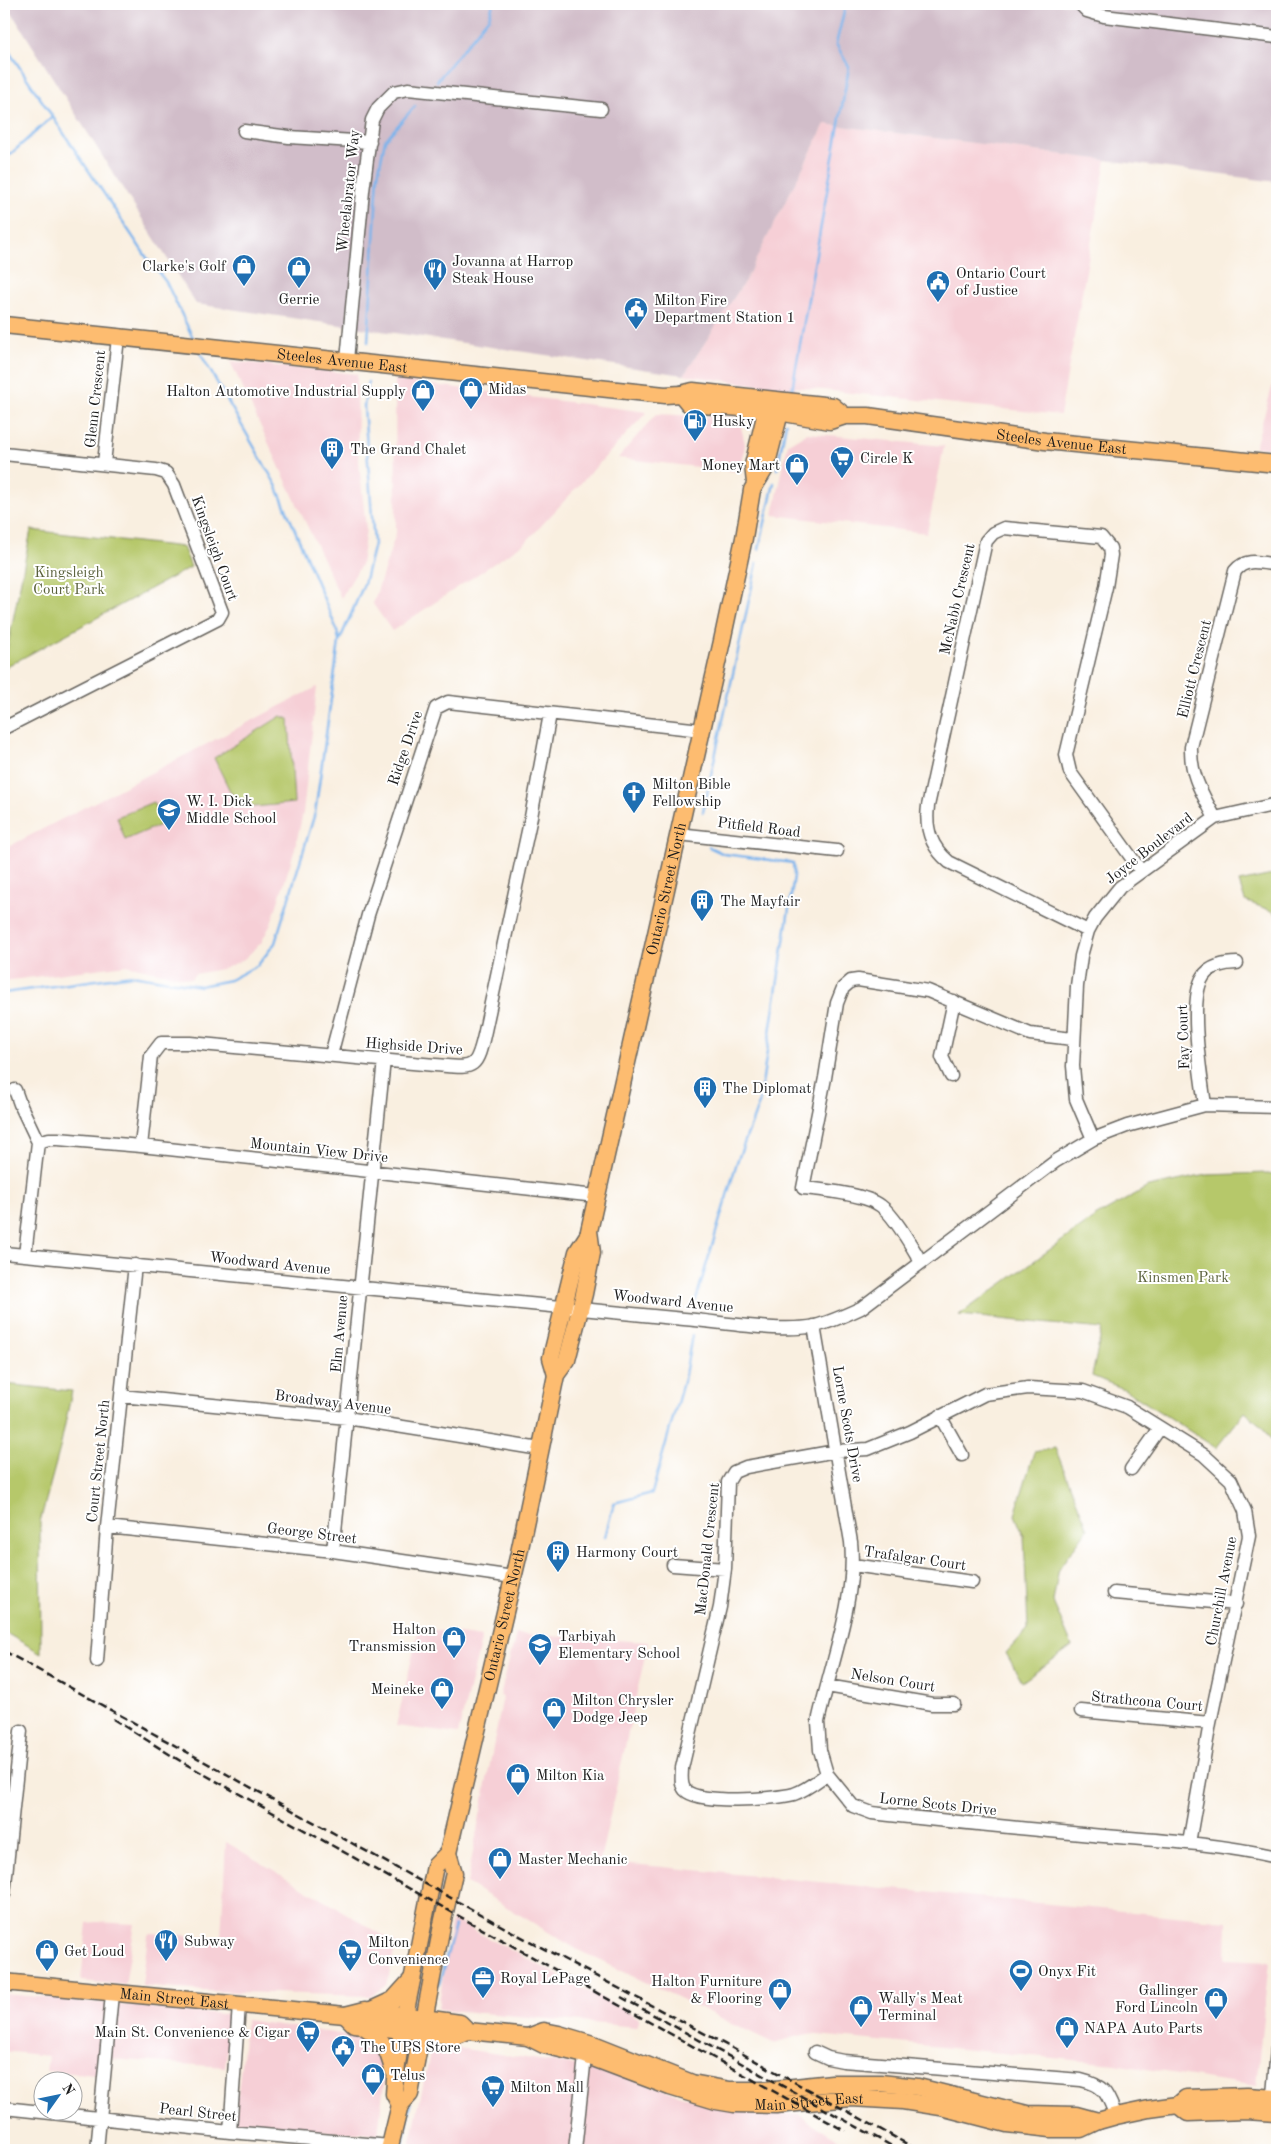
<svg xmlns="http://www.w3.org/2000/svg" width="1281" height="2154" font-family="'Old Standard TT',serif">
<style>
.built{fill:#f6cfd6}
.industrial{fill:#d1bdc9}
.green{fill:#b6c86b;stroke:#697244}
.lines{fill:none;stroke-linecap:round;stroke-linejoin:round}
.stream{stroke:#7cb4ec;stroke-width:2.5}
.minor-casing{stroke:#696661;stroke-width:15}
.major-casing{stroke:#696661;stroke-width:19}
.minor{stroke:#fff;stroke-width:12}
.major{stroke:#fdbc70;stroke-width:16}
.rail{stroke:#1c1c1c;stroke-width:2.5;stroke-dasharray:8 4;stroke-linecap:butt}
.labels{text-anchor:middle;stroke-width:4;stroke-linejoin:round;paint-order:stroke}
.street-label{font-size:15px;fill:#1c1c1c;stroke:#fff}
.poi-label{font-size:15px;fill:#1c1c1c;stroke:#fff;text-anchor:start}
.park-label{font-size:15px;fill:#5a613c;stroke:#fff}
</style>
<rect width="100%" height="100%" fill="#fff"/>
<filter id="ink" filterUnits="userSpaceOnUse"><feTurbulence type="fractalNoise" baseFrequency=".02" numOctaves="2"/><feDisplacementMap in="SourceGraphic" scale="10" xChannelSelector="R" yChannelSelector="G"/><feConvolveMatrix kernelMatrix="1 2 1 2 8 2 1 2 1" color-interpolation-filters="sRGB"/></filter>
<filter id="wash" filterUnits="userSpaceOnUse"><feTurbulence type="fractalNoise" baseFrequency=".0096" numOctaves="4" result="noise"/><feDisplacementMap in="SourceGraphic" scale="20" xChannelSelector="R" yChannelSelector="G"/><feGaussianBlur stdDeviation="1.12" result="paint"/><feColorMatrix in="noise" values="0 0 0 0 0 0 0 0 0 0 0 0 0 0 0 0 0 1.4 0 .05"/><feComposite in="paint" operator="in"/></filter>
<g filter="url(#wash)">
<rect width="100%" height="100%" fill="#f9efe0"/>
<!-- built -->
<path class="built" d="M825,124L1106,160L1060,415L795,387V390L684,375L746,279Z
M230,361L357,374L358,452L366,529L361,565L341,598Z
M1277,370V449L1255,447Z
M395,380L647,412L526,542L392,631L373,604L396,533Z
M656,414L739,418L745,444L741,472L618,458Z
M807,433L944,446L927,533L773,515L788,444Z
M317,687L303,813L294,852L271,924L261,943L244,959L226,968L195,974L191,979L126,965L4,981V849Z
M419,1628L482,1637L458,1734L396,1726Z
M516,1634L648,1642L600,1861L1227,1921L1226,1959L1269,1961L1256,2086L1114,2064L807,2034L773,2043L578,1950L467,1883L503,1696H500Z
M226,1842L396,1943L387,1985L370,1996L205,1991L142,1986L148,1935L151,1933L221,1938Z
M452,1919L639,2018L636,2027L438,2009Z
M96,1922L135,1924L125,1985L81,1981L87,1923Z
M4,1994L232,2015L225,2067L111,2059L110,2076L46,2071L48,2056L4,2051Z
M246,2020L360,2037L376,2051L386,2065L378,2134L234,2128Z
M437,2045L608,2070L721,2109L799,2115L856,2150H409L431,2049Z"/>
<!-- industrial -->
<path class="industrial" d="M6,4H1277V182L825,124L746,279L684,375L649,370L196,304Z"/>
<!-- green -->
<path class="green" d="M31,530L183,547L191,567L4,668V655H6Z
M281,716L289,719L294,803L254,807L231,793L214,758Z
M153,802L162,824L125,840L117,817Z
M1277,874V916L1272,911L1245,901L1239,882Z
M1268,1173L1277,1175V1450L1264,1428L1245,1412L1216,1448L1124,1389L1092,1376L1102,1329L959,1315L1095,1217L1148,1187L1206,1175Z
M4,1384L72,1391L60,1448L40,1522L41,1653L4,1632Z
M1055,1448L1088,1529L1059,1568L1053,1602L1072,1646L1022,1682L1006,1653L1028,1629L1024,1536L1015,1515L1034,1452Z"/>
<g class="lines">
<!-- stream -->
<path class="stream" d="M4,44L147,258L166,282L194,340
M437,81L489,17L493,4
M4,160L52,117
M368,342L378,175L385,140L415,106
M199,351L276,485L337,630L339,641
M792,390L849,67L836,44L846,4
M777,469L786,423
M759,549L774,483
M703,812L757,563
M4,993L132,975L200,986L230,980L258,965L275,943L315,813L339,642L364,584L374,544L364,406L368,382
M695,1303L737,1162L759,1104L794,876L793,863L724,854L709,847
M605,1537L614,1503L652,1493L685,1375L692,1335
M439,1984L455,1926
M402,2150L411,2104"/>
</g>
</g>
<g filter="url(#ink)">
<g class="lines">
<!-- minor casing -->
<g class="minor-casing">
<path id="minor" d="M1080,4L1087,11L1104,16L1277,37
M244,131L289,137L370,142
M347,360L363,191L372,120L378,108L394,92L408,89L601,109
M4,454L156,470L166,473L174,485L222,612L218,619L4,728
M104,463L118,338
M1215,818C1202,793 1190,775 1191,747L1235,571C1246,557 1261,563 1277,565
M678,834L837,851
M1088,931L949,862C931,847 925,829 928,806L986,541L993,533L1004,528L1101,537L1110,548L1111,555L1106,587L1066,755L1070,772L1141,871
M331,1055L368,915L436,708L448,702L701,730
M951,1076L942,1057L954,1001
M15,1090L20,1104L38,1142L25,1255
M1205,1105C1201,1076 1188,1000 1203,977C1209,966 1226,963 1237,963
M1093,1139L1076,1099L1073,1066L1077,986L1081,956L1088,931L1095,918L1120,887L1215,818L1277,804
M38,1142L49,1139H58L141,1146L596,1196
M141,1146L151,1056L161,1043H190L435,1065C474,1068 476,1072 485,1031L531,817L550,714
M4,1253L684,1319C722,1322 779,1333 815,1326C831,1322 846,1315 861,1308L1056,1161L1093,1139L1127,1126L1205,1105L1277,1107
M921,1262C912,1247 895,1216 881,1206C866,1194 822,1190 803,1188L825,1078L837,1003L843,988L851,981L858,980L928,991L1030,1034L1073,1039
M814,1326L851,1542C857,1598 830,1666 818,1722L820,1750L827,1774L853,1806L872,1813C945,1821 1018,1828 1092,1835C1154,1840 1216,1843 1277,1857
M121,1396L347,1418L540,1449
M940,1416L962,1455
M1131,1469L1160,1428
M107,1527L333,1551L513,1577
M333,1551L384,1060
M673,1565L725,1569
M853,1565L972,1582
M1114,1593L1236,1604
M97,1661L107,1527L135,1265
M827,1686L932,1704H954
M1081,1711L1210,1723
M827,1774C817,1781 806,1790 794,1794C775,1799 699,1805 685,1790C680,1784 682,1775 682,1768L720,1607L725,1569L728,1482L734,1472L746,1467L836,1451L868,1449L910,1432L985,1394L1028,1388L1083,1391L1127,1407L1204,1455L1231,1480L1245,1511L1249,1536L1210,1723L1189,1843
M4,1894L21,1731
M815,2052L828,2058L843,2061L1081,2080C1106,2086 1107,2094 1116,2116
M1272,2106L1277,2049
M4,2108L230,2132L390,2146
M230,2132L239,2005
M97,2150L112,1994
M575,2150L586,2047"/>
</g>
<!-- major casing -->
<g class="major-casing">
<g id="major">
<path id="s1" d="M4,325L665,395L681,394L693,391L833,406L845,416"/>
<path id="s2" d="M681,394L689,404L767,410L830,421L845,416H868L1045,441L1277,464"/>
<path d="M755,483L753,465L769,400"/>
<path d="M556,1375L551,1358L577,1252L588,1235"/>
<path id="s3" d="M4,1982L345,2015L365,2010L460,2023L468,2031"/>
<path d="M369,2011L393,2000L412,1979"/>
<path id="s4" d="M345,2015L354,2024L402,2030L455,2036L468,2031L528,2037L544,2045L585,2055L670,2087L716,2101L734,2104L776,2105L851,2098L903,2101L941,2107L1007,2124L1051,2129H1081L1098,2121L1116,2116L1149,2109L1178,2105L1186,2098L1247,2096L1277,2098"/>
<path d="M363,2026C382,2037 388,2049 393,2070"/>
<path d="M528,2037L544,2031L559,2034L596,2045L692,2083L730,2090H766L832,2083H880L918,2087L1027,2114L1076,2115L1098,2121"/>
<path d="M400,2105L394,2094L395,2080L402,2030L435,1866L448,1853"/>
<path d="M1178,2105L1188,2113L1246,2111L1277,2113"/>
<path id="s5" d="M389,2150L400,2105L410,2094L443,1920L454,1873L448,1853L519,1553L556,1375L567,1360L584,1294L592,1253L589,1231L722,641L744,538L752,490L766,467L783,401"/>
</g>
</g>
<!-- minor -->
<use href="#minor" class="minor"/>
<!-- major -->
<use href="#major" class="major"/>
<!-- rail -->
<path class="rail" d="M4,1651L518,1935L732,2048L918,2150
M113,1719L182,1762L845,2131
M621,1997L899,2150"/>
</g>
</g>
<!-- icons -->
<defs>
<g id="shop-pin" transform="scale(1.25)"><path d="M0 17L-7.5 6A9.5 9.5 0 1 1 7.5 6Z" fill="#1f6fb2" stroke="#fff"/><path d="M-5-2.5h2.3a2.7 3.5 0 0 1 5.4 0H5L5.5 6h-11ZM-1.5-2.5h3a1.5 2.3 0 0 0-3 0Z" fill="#fff"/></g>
<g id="restaurant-pin" transform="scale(1.25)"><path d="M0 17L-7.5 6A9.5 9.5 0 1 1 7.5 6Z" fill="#1f6fb2" stroke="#fff"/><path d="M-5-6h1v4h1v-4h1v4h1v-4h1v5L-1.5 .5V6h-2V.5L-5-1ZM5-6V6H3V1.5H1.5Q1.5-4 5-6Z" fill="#fff"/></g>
<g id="civic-pin" transform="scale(1.25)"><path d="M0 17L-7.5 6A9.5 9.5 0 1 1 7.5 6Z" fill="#1f6fb2" stroke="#fff"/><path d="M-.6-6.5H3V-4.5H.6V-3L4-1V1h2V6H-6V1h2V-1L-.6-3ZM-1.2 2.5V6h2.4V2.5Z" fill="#fff"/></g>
<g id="fuel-pin" transform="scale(1.25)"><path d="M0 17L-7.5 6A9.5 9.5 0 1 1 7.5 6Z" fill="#1f6fb2" stroke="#fff"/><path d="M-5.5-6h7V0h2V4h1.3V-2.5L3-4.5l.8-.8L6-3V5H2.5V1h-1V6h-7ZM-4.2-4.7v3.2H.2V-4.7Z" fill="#fff"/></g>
<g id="building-pin" transform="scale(1.25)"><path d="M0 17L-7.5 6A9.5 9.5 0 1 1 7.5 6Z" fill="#1f6fb2" stroke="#fff"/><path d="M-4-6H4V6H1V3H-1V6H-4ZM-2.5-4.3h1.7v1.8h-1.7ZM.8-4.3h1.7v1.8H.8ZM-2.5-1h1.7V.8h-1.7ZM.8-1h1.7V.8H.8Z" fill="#fff"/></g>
<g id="supermarket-pin" transform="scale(1.25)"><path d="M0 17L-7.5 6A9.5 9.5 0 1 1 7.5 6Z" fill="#1f6fb2" stroke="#fff"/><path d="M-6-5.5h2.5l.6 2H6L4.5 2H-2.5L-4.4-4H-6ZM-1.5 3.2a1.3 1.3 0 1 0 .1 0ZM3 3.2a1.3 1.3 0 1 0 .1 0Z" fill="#fff"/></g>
<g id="church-pin" transform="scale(1.25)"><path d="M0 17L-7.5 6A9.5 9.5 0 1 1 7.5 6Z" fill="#1f6fb2" stroke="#fff"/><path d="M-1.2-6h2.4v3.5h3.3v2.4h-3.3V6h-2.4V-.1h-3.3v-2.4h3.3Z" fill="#fff"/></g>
<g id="school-pin" transform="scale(1.25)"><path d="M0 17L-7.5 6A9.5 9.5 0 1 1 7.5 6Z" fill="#1f6fb2" stroke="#fff"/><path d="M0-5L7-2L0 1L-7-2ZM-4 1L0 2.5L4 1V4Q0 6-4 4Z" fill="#fff"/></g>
<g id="stadium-pin" transform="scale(1.25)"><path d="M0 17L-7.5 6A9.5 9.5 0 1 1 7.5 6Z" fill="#1f6fb2" stroke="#fff"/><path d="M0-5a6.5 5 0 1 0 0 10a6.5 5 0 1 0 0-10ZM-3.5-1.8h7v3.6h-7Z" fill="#fff"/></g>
<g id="office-pin" transform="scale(1.25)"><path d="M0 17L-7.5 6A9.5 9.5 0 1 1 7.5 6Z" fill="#1f6fb2" stroke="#fff"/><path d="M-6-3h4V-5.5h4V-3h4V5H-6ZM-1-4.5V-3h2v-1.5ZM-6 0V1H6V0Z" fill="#fff"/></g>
</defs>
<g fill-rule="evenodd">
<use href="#shop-pin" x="244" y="266"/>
<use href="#shop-pin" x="299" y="268"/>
<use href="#restaurant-pin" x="435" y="270"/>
<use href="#civic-pin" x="938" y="282"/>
<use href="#civic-pin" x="636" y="309"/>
<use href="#shop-pin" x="471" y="389"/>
<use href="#shop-pin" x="423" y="391"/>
<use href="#fuel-pin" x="695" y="421"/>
<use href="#building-pin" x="332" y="449"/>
<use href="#supermarket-pin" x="842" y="458"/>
<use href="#shop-pin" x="797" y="465"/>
<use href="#church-pin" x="634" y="793"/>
<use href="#school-pin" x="169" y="810"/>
<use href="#building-pin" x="702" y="901"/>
<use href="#building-pin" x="705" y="1088"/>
<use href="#building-pin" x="558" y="1552"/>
<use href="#shop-pin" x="454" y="1638"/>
<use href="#school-pin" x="540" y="1645"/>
<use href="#shop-pin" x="442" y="1689"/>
<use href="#shop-pin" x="554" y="1709"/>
<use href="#shop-pin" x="518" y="1775"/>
<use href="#shop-pin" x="500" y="1859"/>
<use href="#restaurant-pin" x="166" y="1941"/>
<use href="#shop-pin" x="47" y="1951"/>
<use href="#supermarket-pin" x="350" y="1951"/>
<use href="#stadium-pin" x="1021" y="1971"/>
<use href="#office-pin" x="483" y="1978"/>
<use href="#shop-pin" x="780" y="1990"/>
<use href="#shop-pin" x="1216" y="1999"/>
<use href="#shop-pin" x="861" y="2007"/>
<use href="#shop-pin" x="1067" y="2028"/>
<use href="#supermarket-pin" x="308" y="2032"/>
<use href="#civic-pin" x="343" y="2047"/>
<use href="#shop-pin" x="373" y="2075"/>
<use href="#supermarket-pin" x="493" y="2087"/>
</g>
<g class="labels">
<!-- street labels -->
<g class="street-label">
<text transform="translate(348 191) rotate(-84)" y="5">Wheelabrator Way</text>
<text dy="5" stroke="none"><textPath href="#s1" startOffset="340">Steeles Avenue East</textPath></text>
<text transform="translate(95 399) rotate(-84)" y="5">Glenn Crescent</text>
<text dy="5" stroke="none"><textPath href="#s2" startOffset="389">Steeles Avenue East</textPath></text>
<text transform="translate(215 548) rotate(70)" y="5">Kingsleigh Court</text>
<text transform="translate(957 599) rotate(-77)" y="5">McNabb Crescent</text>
<text transform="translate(1194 669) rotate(-76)" y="5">Elliott Crescent</text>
<text transform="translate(405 748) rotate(-71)" y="5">Ridge Drive</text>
<text transform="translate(759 827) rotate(7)" y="5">Pitfield Road</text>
<text transform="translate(1149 848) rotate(-38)" y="5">Joyce Boulevard</text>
<text dy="5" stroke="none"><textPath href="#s5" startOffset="1299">Ontario Street North</textPath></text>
<text transform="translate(1183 1037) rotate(-92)" y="5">Fay Court</text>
<text transform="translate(414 1046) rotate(4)" y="5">Highside Drive</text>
<text transform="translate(319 1150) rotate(6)" y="5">Mountain View Drive</text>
<text transform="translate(270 1263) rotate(6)" y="5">Woodward Avenue</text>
<text transform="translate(673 1301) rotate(6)" y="5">Woodward Avenue</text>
<text transform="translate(339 1334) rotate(-85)" y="5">Elm Avenue</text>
<text transform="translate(333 1402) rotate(7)" y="5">Broadway Avenue</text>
<text transform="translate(848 1424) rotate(80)" y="5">Lorne Scots Drive</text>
<text transform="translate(98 1461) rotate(-84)" y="5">Court Street North</text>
<text transform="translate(312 1533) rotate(7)" y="5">George Street</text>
<text transform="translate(707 1549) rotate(-84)" y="5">MacDonald Crescent</text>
<text transform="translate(915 1558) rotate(8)" y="5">Trafalgar Court</text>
<text transform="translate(1221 1591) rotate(-79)" y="5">Churchill Avenue</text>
<text dy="5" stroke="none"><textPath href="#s5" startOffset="552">Ontario Street North</textPath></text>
<text transform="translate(893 1680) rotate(9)" y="5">Nelson Court</text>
<text transform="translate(1147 1701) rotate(5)" y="5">Strathcona Court</text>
<text transform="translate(938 1804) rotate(6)" y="5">Lorne Scots Drive</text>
<text dy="5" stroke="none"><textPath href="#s3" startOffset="171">Main Street East</textPath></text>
<text dy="5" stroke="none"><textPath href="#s4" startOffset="481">Main Street East</textPath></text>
<text transform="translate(198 2112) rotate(6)" y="5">Pearl Street</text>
</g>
<!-- poi labels -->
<g class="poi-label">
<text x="452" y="266">Jovanna at Harrop<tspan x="452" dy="17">Steak House</tspan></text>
<text x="226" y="271" text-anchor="end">Clarke's Golf</text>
<text x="956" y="278">Ontario Court<tspan x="956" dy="17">of Justice</tspan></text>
<text x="299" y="304" text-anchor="middle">Gerrie</text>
<text x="654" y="305">Milton Fire<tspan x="654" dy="17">Department Station 1</tspan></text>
<text x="488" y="394">Midas</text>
<text x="406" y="396" text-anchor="end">Halton Automotive Industrial Supply</text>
<text x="712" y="426">Husky</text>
<text x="350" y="454">The Grand Chalet</text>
<text x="860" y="463">Circle K</text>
<text x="780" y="470" text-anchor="end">Money Mart</text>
<text x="652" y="789">Milton Bible<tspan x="652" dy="17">Fellowship</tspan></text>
<text x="186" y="806">W. I. Dick<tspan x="186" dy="17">Middle School</tspan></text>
<text x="720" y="906">The Mayfair</text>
<text x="722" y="1093">The Diplomat</text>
<text x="576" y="1557">Harmony Court</text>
<text x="436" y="1634" text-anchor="end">Halton<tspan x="436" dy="17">Transmission</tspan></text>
<text x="558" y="1641">Tarbiyah<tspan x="558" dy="17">Elementary School</tspan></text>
<text x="424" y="1694" text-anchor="end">Meineke</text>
<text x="572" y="1705">Milton Chrysler<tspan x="572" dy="17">Dodge Jeep</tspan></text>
<text x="536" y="1780">Milton Kia</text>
<text x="518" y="1864">Master Mechanic</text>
<text x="184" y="1946">Subway</text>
<text x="368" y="1947">Milton<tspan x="368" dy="17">Convenience</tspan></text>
<text x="64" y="1956">Get Loud</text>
<text x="1038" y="1976">Onyx Fit</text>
<text x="500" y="1983">Royal LePage</text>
<text x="762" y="1986" text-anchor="end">Halton Furniture<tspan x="762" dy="17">&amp; Flooring</tspan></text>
<text x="1198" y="1995" text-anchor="end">Gallinger<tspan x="1198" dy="17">Ford Lincoln</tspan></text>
<text x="878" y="2003">Wally's Meat<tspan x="878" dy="17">Terminal</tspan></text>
<text x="1084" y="2033">NAPA Auto Parts</text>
<text x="290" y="2037" text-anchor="end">Main St. Convenience &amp; Cigar</text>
<text x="360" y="2052">The UPS Store</text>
<text x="390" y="2080">Telus</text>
<text x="510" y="2092">Milton Mall</text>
</g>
<!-- park labels -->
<g class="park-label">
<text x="69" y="577">Kingsleigh<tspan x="69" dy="17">Court Park</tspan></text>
<text x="1183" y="1282">Kinsmen Park</text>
</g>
</g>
<!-- margin -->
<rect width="1281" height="2154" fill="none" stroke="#fff" stroke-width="20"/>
<!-- north arrow -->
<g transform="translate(58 2096) rotate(57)"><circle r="24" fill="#ffffff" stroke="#a4a4a4"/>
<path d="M0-4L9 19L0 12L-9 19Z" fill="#1f6fb2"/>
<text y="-8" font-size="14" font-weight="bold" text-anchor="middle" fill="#1c1c1c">N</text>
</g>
</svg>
